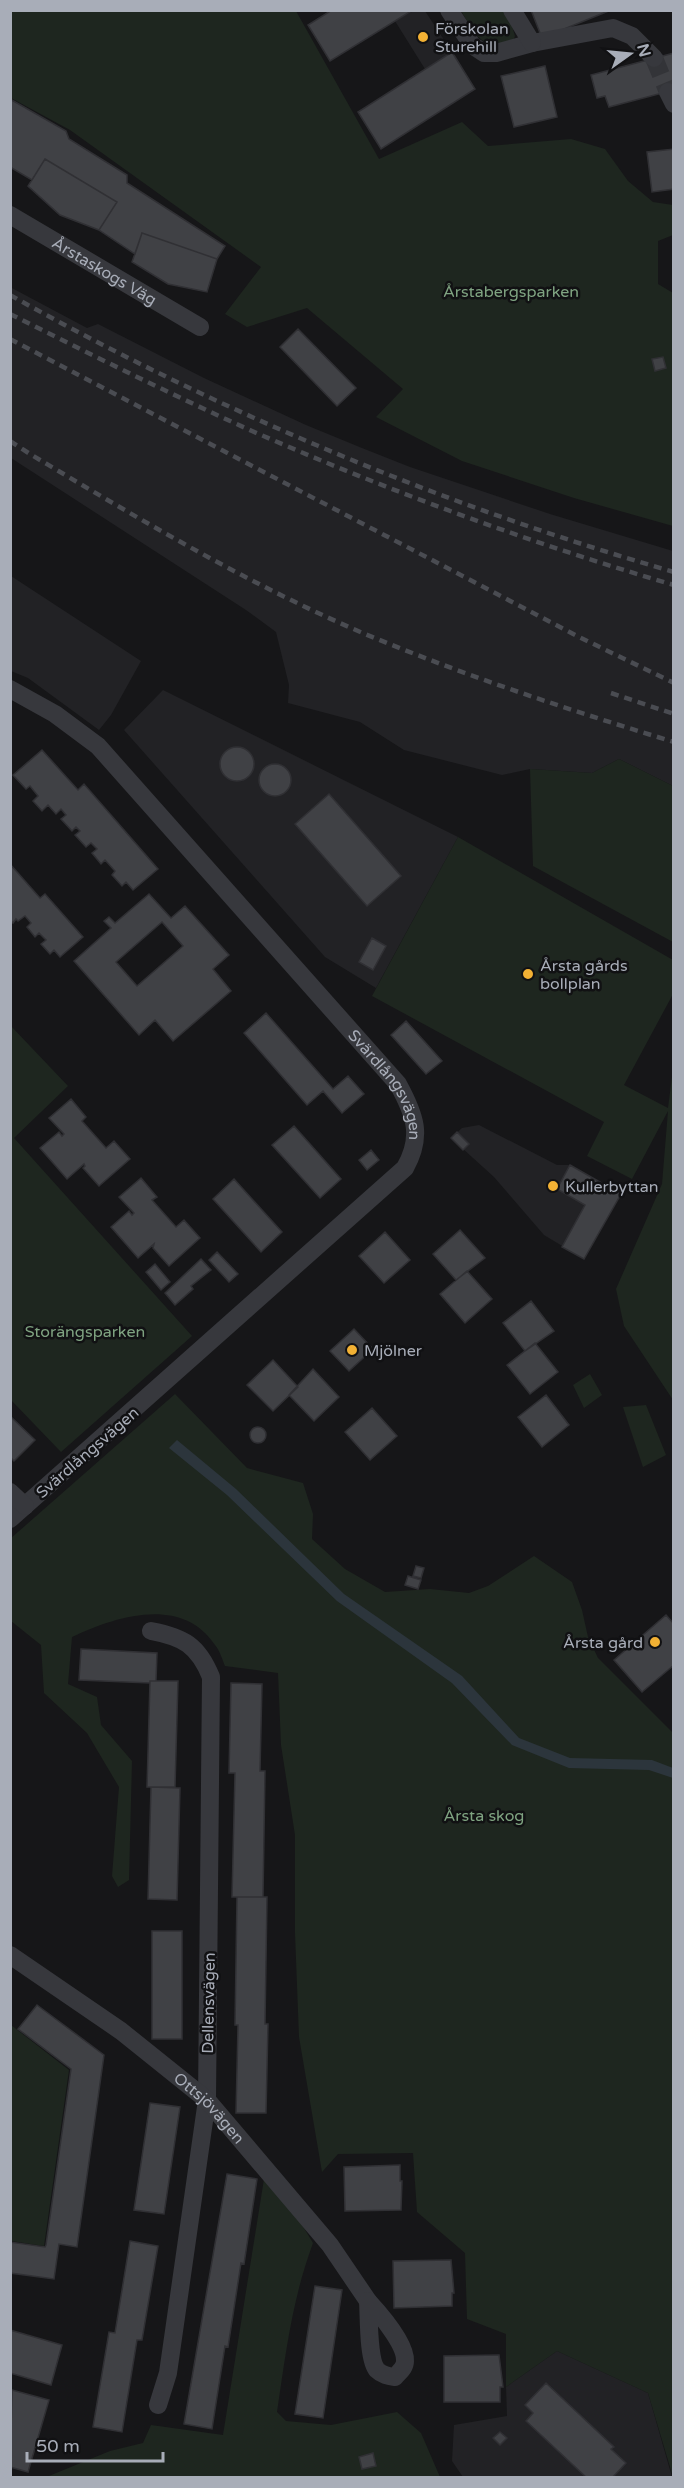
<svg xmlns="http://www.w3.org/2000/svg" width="684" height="2488" font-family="'Varela Round',sans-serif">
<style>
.built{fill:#222225}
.green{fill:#1e261f}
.water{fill:#2c353c}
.building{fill:#404145;stroke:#303034;stroke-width:1.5;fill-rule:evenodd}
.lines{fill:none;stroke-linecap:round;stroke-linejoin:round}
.street-tunnel{stroke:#333438;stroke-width:18;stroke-dasharray:18 9;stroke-linecap:butt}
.street{stroke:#37383d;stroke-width:18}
.rail{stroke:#4a4c52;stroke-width:4.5;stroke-dasharray:8 6;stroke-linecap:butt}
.poi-dot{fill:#f2b134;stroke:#111113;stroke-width:2}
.labels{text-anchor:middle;stroke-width:5;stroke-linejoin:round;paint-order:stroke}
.poi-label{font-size:16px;fill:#a8adb8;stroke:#111113;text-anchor:start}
.street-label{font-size:16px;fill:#a8adb8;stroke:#111113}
.park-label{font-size:16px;fill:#7fa381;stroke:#111113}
</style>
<rect width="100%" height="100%" fill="#161618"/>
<!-- built -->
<path class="built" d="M413,11H425L452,52L425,69L395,21Z
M10,287L87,328L98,324L204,378L306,425L362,448L410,467L550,514L673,551V786L619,759L592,773L530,769L502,775L404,750L360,722L288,703L289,685L276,632L246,610L11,458Z
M11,576L141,661L111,715L99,730L28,678L11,671Z
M163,690L458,837L376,988L325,957L124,730Z
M479,1125L557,1165H570L621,1194L584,1259L544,1235L494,1177L451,1138L462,1128Z
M557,2351L648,2393L672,2477H463L452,2461L454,2425L507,2416L506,2387Z"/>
<!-- green -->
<path class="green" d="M11,11H296L379,159L462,122L488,146L571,139L605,149L628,181L653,202L673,205V235L658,241V284L673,293V526L574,498L462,461L376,417L403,389L307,308L247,327L225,314L261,267L70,130L11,98Z
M461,11H507L515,36L513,41L489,46L475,34Z
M619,759L673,786V942L533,866L530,769L592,773Z
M458,837L673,960V994L624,1085L668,1108L673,1069V1400L624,1326L616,1289L662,1184L668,1111L632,1179L587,1156L604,1122L372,996Z
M10,1025L68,1086L14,1138L192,1336L61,1452L11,1400Z
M590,1374L602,1395L584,1408L573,1385Z
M175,1394L247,1468L303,1483L313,1514L312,1539L345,1569L385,1592L430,1589L469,1593L488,1586L534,1556L572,1582L582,1610L588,1637L598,1658L673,1733V2477L648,2393L557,2351L506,2387V2334L467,2319L465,2253L417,2212L413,2153L338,2154L322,2172L299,2037L295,1933V1835L281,1745L278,1673L225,1666C222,1659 220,1651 215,1645C182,1595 116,1616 72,1637L68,1684L97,1697L101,1725L132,1761L129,1880L118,1887L112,1876L119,1787L87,1733L44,1693L41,1645L11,1621L10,1539Z
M646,1405L666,1455L643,1467L623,1407Z
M11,2025L69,2070L44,2246L11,2241Z
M264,2179L296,2215L313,2243C292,2300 286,2352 277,2412L286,2421L331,2425L397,2412L421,2433L440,2477L44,2478L110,2451L143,2443L151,2425L223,2435Z"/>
<!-- water -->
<path class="water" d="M177,1440L236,1489L344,1594L462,1676L519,1738L570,1758L652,1760L673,1768V1778L649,1770L569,1768L512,1745L452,1683L337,1601L227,1495L169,1448Z"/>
<!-- building -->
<path class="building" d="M332,10H413L330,61L308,25Z
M531,10H611L542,38Z
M452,52L475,89L381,149L358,112Z
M674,53V90L609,107L605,96L597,98L591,75Z
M545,66L557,117L514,127L501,76Z
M10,99L66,131L69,139L127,175V183L225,246L217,259L142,233L135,254L99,230L117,202L45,159L32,180L10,167Z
M674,149V189L652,192L647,152Z
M45,159L117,202L99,230L60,215L28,186Z
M142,233L217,259L207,292L168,284L132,262Z
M298,329L356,388L337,406L280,347Z
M663,357L666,368L655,371L652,359Z
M220 764a17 17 0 1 1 34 0a17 17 0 1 1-34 0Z
M42,750L78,790L84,784L158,869L133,890L126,882L122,886L112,875L115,871L105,860L101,864L92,853L97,849L91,843L86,847L75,835L80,831L76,827L72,831L61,819L66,815L61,809L56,814L48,805L42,811L33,801L38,796L30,786L26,789L13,775Z
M259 780a16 16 0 1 1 32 0a16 16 0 1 1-32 0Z
M329,794L401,876L367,906L295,824Z
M10,864L40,898L45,894L83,937L60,957L54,950L50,954L41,944L46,940L39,933L35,937L27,927L31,923L25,916L18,921L16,919L13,923L10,920Z
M149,894L171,918L185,906L229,955L213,969L231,991L173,1041L155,1020L139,1035L74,961L111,928L104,921L109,917L115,923ZM162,922L183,946L137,986L116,962Z
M372,938L386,946L373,970L359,962Z
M266,1013L333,1089L348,1076L364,1094L342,1113L323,1091L307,1105L244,1033Z
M406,1021L442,1061L426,1074L391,1035Z
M71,1099L86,1117L82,1121L106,1148L114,1141L130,1159L99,1186L83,1168L85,1166L84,1164L67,1179L40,1148L59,1132L62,1136L64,1134L49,1118Z
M294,1126L341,1179L320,1198L272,1145Z
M457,1132L469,1144L463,1150L451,1138Z
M371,1150L379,1160L367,1170L359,1160Z
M570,1165L621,1194L584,1259L562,1247L585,1205L557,1189Z
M141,1178L157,1197L152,1200L176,1227L184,1220L200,1238L169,1266L153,1248L154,1244L138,1258L111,1227L129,1211L132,1215L134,1213L119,1197Z
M234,1179L282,1232L261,1252L213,1199Z
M460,1230L485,1258L456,1280L433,1254Z
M385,1232L410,1260L384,1283L359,1256Z
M217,1252L238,1274L229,1282L209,1260Z
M201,1259L211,1270L191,1286L193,1289L175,1305L165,1293Z
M155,1264L170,1282L161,1290L146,1272Z
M467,1271L492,1299L465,1323L440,1294Z
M531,1301L554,1331L525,1351L503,1323Z
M354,1329L373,1349L349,1371L330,1351Z
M535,1343L558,1372L530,1394L507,1365Z
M273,1360L298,1387L273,1411L247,1385Z
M313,1369L339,1397L314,1421L289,1395Z
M546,1395L569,1425L542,1447L518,1417Z
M372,1408L397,1436L370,1460L345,1432Z
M10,1416L35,1440L14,1461L10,1457Z
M250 1435a8 8 0 1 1 16 0a8 8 0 1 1-16 0Z
M416,1566L424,1568L421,1578L413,1576Z
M408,1576L421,1580L418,1589L405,1585Z
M666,1615L674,1624V1665L642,1692L614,1660Z
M81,1649L157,1653L156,1681H150V1683L79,1680Z
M150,1681H178L175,1787H147Z
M231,1683L262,1684L260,1771H265L263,1897H232L235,1773H229Z
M151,1787L180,1788L177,1900L148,1899Z
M237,1897H267L265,2024H268L266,2113H236L238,2025H235Z
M152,1931H182V2039H152Z
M37,2005L104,2055L77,2247L59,2244L54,2279L10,2273V2242L45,2247L46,2245L71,2069L18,2029Z
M150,2103L180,2107L164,2214L134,2210Z
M400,2165V2181H402L401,2210L345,2211L344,2167Z
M227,2174L257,2179L244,2264L241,2263L228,2347L225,2346L212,2429L184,2424Z
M130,2241L158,2246L142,2340H137L122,2432L93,2427L109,2332L115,2333Z
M451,2260L454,2293H452V2306L394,2308L393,2261Z
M315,2286L342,2290L323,2418L295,2414Z
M10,2330L62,2345L51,2385L10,2373Z
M499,2355L503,2387H500V2402H444V2356Z
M546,2383L614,2447L611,2449L626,2463L612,2478H587L526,2421L533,2413L525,2405Z
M12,2390L49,2400L28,2472L10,2467Z
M500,2432L507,2438L500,2445L493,2438Z
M373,2453L376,2466L362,2469L359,2457Z"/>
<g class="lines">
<!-- street-tunnel -->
<path class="street-tunnel" d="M654,58L668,92"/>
<!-- street -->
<g class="street">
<path d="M449,10L472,45L484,53H496L532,43L613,28L632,36L654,58"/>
<path d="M512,10L532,43"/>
<path d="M668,92L674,104"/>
<path id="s1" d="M10,215L200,327"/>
<path id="s2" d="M10,689L55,714L98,746L398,1084C415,1115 423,1136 405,1168L10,1519"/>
<path d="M10,1492L25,1506"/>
<path d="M151,1631C183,1637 198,1645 211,1677L207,2100L168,2373L158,2405"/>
<path id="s3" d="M10,1955L121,2031L207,2100L330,2245L368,2301"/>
<path d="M368,2301C380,2314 406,2344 405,2361C405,2368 399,2372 395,2377C388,2376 382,2375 377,2370C368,2360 369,2316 368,2301Z"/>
</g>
<!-- rail -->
<path class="rail" d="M10,295C219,412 444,506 674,572
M10,314C90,354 170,394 252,431C389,491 530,543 674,585
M10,339L577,636L674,683
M10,441L30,454C139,519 248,584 365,634C466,676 569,710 674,742
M611,693L674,714"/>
</g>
<!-- markers -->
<g class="poi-dot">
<circle cx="423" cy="37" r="6"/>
<circle cx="528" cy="974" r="6"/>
<circle cx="553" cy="1186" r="6"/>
<circle cx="352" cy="1350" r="6"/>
<circle cx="655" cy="1642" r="6"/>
</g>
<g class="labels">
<!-- poi labels -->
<g class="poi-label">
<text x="435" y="34">Förskolan<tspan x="435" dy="18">Sturehill</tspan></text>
<text x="540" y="971">Årsta gårds<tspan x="540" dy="18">bollplan</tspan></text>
<text x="565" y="1192">Kullerbyttan</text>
<text x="364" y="1356">Mjölner</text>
<text x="643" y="1648" text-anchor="end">Årsta gård</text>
</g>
<!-- street labels -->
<g class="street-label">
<text dy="6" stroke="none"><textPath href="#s1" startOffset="110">Årstaskogs Väg</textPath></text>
<text dy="6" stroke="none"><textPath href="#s2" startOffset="552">Svärdlångsvägen</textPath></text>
<text transform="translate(87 1452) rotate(-41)" y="6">Svärdlångsvägen</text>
<text transform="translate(208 2003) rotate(-89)" y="6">Dellensvägen</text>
<text dy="6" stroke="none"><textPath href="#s3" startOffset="252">Ottsjövägen</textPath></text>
</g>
<!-- park labels -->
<g class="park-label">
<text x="511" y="297">Årstabergsparken</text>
<text x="85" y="1337">Storängsparken</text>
<text x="484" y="1821">Årsta skog</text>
</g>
</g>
<!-- border -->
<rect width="684" height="2488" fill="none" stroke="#a8adb8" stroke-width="24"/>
<!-- north arrow -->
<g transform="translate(630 54) rotate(75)" stroke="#111113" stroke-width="4.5" paint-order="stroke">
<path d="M0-4.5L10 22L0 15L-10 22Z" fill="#a8adb8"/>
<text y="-9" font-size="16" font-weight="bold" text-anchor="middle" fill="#a8adb8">N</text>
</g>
<!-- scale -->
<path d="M27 2452v9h136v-9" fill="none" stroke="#a8adb8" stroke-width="3"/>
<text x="36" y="2452" font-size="18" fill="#a8adb8" stroke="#111113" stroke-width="4.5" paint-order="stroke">50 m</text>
</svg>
